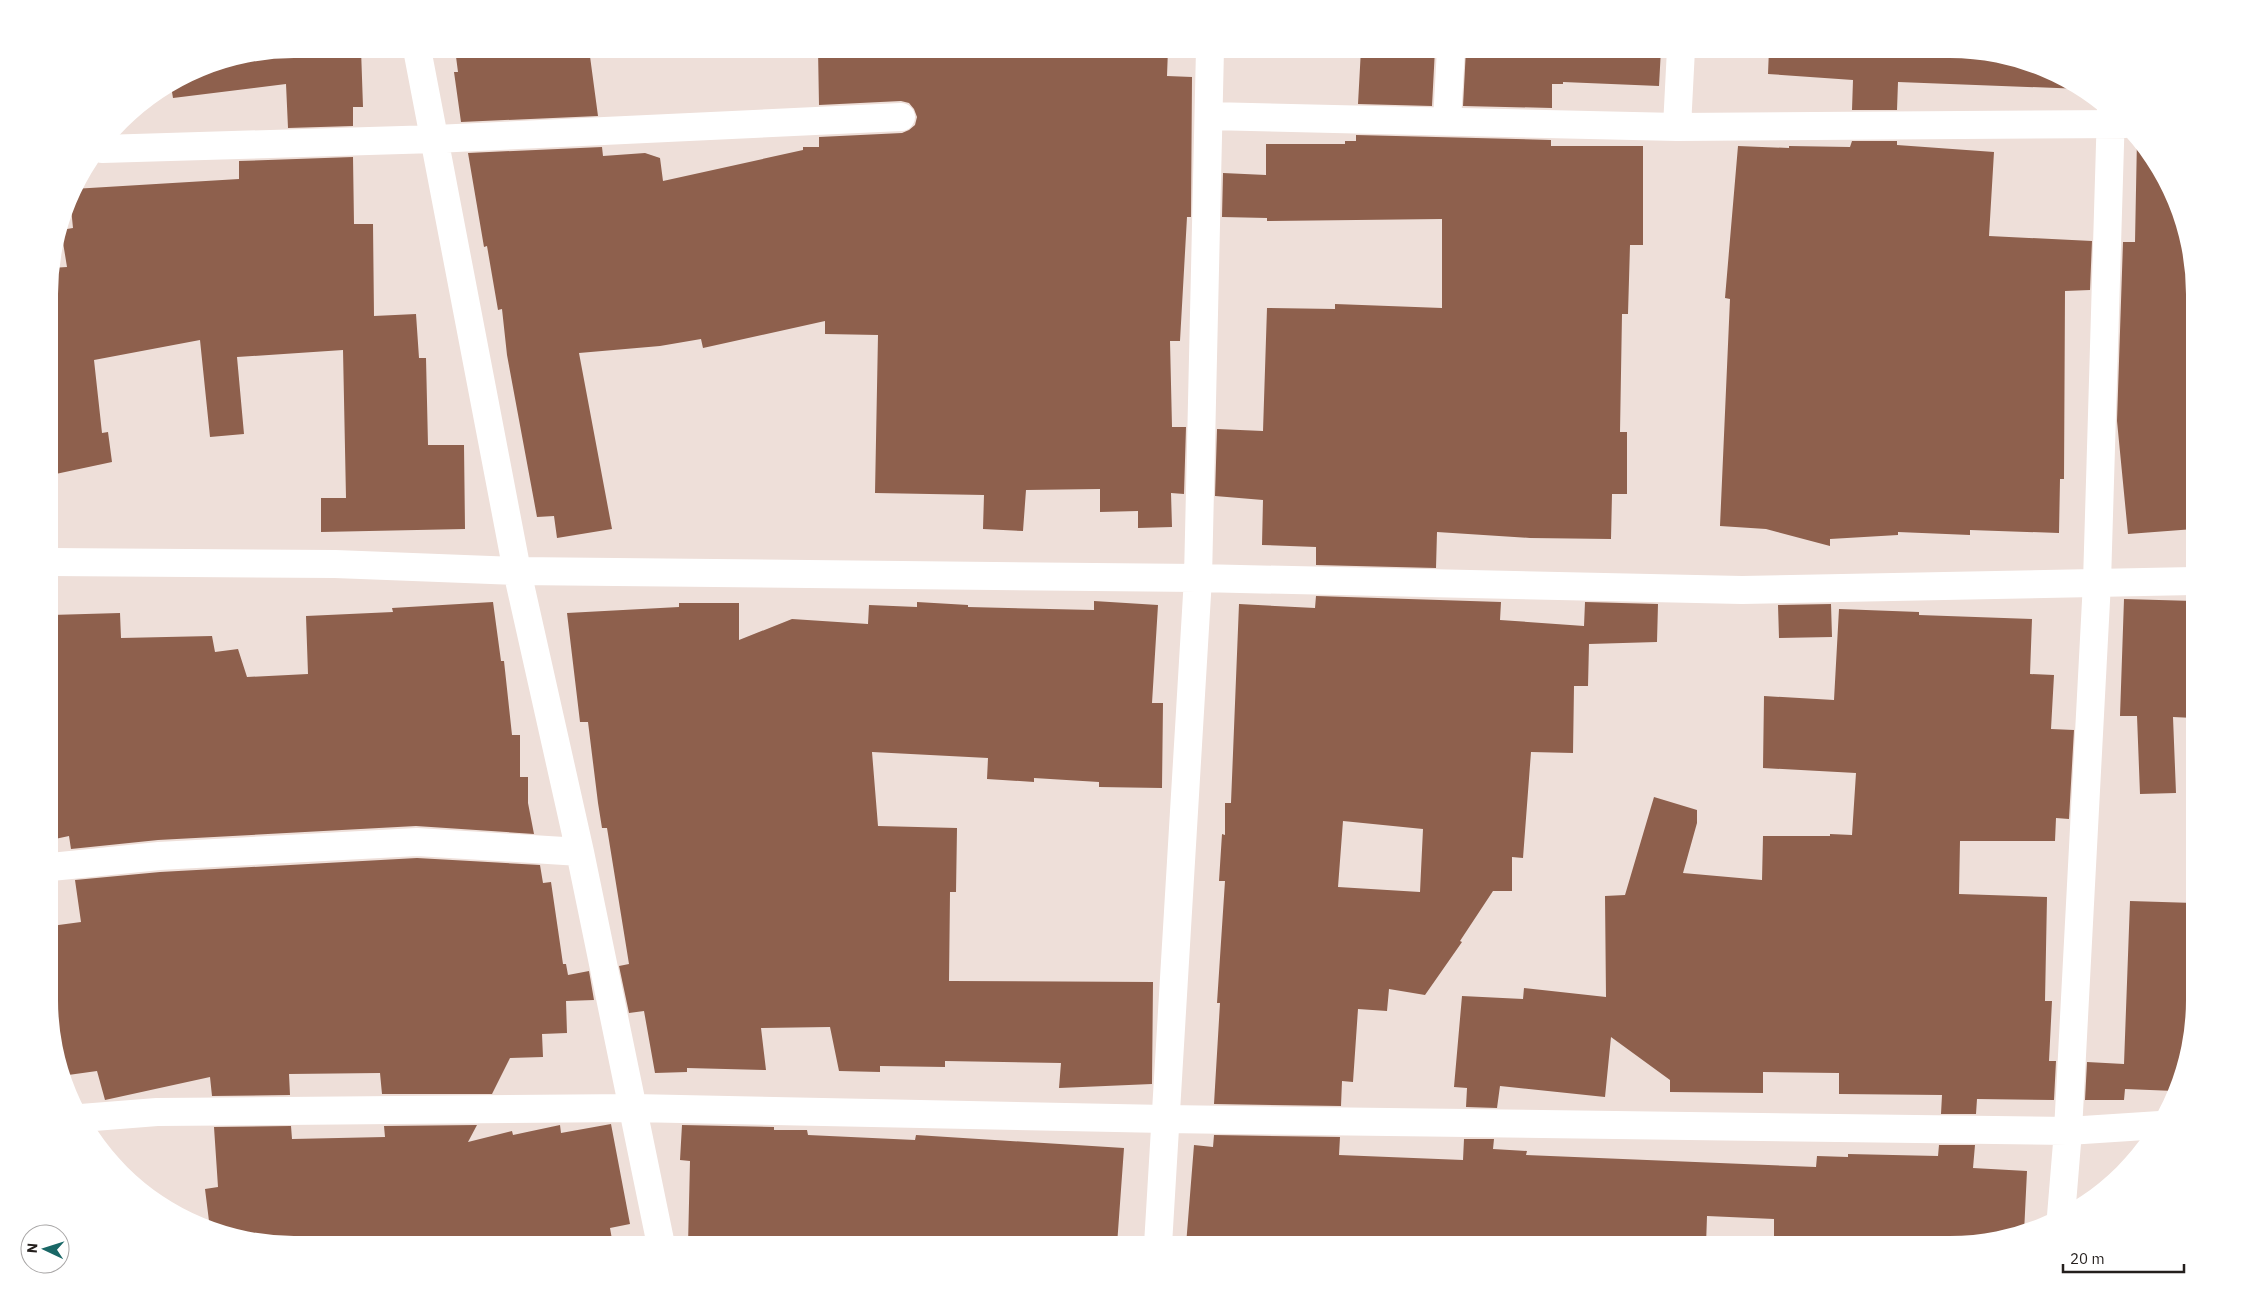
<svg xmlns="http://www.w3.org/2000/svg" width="2243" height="1294" font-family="'IBM Plex Sans',sans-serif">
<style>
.building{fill:#8e604d;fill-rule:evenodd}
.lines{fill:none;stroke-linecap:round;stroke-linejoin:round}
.street{stroke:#fff;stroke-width:28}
</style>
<rect width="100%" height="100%" fill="#eedfd9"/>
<!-- building -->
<path class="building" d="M293,49H361L363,107H353V126L288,128L286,84L173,98L171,86L200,67Z
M455,49H589L598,116L461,122L454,72H458Z
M818,49H1168L1167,76L1192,77L1191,217H1187L1180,341H1170L1172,427H1186L1184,494L1171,493L1172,527L1138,528V511L1100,512V489L1026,490L1023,531L983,529L984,495L875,493L878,335L825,334V321L703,348L701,339L660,346L579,353L612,529L557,538L554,516L537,517L507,355L502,309L498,310L487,246L484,247L468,153L602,147L603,156L645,153L660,158L663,181L803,150V147H819V137L902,133L909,130L915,125L917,117L914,109L909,103L901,101L819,105Z
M1361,49H1435L1432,106L1358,104Z
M1466,49H1661L1659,86L1563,82V84H1552V108L1463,106Z
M1769,49H1950L2013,57L2072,81L2082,89L1898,82L1897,110H1852L1853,80L1768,74Z
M1356,135L1551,140V146H1643V245H1630L1628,314H1622L1620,432H1627V494H1612L1611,539L1530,538L1437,532L1436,568L1316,565V547L1262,545L1263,500L1215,496L1217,429L1263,431L1267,308L1335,309V304L1442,308V219L1267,221V218L1222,217L1223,173L1266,175V144H1345V141H1356Z
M2137,138L2153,158L2181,215L2194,277V529L2128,534L2117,421L2123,242H2135Z
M1852,141H1897V145L1994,152L1989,236L2092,241L2090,290L2065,291L2064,479H2060L2059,533L1970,530V535L1898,532V535L1830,539V546L1766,529L1720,526L1730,299L1725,298L1738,146L1789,148V146L1850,147Z
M353,157L354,224H373L374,316L416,314L419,358H426L428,445H464L465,529L321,532V498H346L343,350L237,357L244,434L210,437L200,340L94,360L102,433L108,432L112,462L51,475V268L67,267L61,230L73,228L70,198L73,189L239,179V161Z
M1316,596L1501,602L1500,620L1584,626L1585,602L1658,604L1657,642L1589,644L1588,686H1574L1573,753L1531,752L1523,858L1512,857V891H1493L1460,941L1462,942L1425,995L1389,989L1387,1011L1358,1009L1353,1082L1342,1081L1341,1106L1214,1104L1220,1003H1217L1225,881H1219L1222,834L1225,835V803H1231L1239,604L1315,608ZM1343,821L1423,829L1420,892L1338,887Z
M2124,599L2194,601V718L2173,717L2176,793L2140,794L2137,716H2120Z
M1094,601L1158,605L1152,703H1163L1162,788L1099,787V782L1034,778V782L987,779L988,758L872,752L878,826L957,828L956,892H950L949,981L1153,982L1152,1084L1059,1088L1061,1063L945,1061V1067L880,1066V1072L839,1071L830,1027L761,1028L766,1070L687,1068V1072L655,1073L644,1011L629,1013L619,966L629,964L607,828H602L598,803L588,722H580L567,613L679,607V603H739V640L792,619L868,624L869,605L917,607V602L968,605V607L1094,610Z
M493,602L501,661H504L512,735H520V777H528V803L534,834L416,826L158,840L71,849L69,836L55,839L51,820V615L120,613L121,638L212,636L215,652L238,649L247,677L308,674L306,616L393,612L392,608Z
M1831,604L1832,637L1779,638L1778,605Z
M1839,609L1919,612V615L2032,619L2030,674L2054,675L2051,729L2074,730L2069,819L2056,818L2055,841H1960L1959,894L2047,897L2045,1001H2052L2049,1061H2056L2054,1100L1977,1099L1976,1114H1941L1942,1095L1839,1094V1073L1763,1072V1093L1670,1092V1080L1611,1037L1605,1097L1500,1086L1497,1108L1466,1107L1467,1088L1454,1087L1462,996L1523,999L1524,988L1606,997L1605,896L1625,895L1654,797L1697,810V823L1683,873L1762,880L1763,836H1830V834L1852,835L1856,773L1763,768L1764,696L1834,700Z
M417,858L540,865L543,883L551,882L563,964H566L568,975L589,971L594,1000L566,1001L567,1033L542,1034L543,1057L510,1058L492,1094H382L380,1073L289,1074L290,1095L212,1096L210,1077L105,1100L97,1071L61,1076L51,1032V926L81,922L75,880L160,872Z
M2130,901L2194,903V1016L2186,1064L2175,1091L2125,1089L2124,1100H2085L2087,1062L2124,1064Z
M611,1124L630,1224L610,1228L613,1245H293L230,1237L210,1229L205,1189L218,1187L214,1127L291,1126L292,1139L385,1137L384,1126L477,1125L468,1142L512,1131L513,1135L560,1125L561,1133Z
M682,1125L774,1127V1130H807L808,1135L915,1140L916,1135L1124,1148L1117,1245H688L690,1161L680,1160Z
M1214,1135L1340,1137L1339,1155L1463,1160L1464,1139H1494L1493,1149L1527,1151L1526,1155L1816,1167L1817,1156L1848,1157V1154L1938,1156L1939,1145H1975L1973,1168L2027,1171L2024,1233L1965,1245H1774V1219L1707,1216L1706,1245H1186L1194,1145L1213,1147Z"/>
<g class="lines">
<!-- street -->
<path class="street" d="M417,49L517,571L580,852L661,1245
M1209,116L1677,127L2125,124
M1447,121L1451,49
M1677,127L1681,49
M102,149L435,139L901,117
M51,562L335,564L517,571L1198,578L1742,590L2194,581
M51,867L159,856L417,842L580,852
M81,1118L157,1112L633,1108L1165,1119L2068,1131L2160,1125
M2061,1216L2068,1131L2097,582L2111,111
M1158,1245L1198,578L1210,49"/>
</g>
<!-- crop -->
<path d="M0 0H2243V1294H0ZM294 58H1950A236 236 0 0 1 2186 294V1000A236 236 0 0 1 1950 1236H294A236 236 0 0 1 58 1000V294A236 236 0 0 1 294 58Z" fill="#fff" fill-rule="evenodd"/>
<!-- north arrow -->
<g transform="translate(45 1249) rotate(274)"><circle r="24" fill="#ffffff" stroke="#a7a5a5"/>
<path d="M0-4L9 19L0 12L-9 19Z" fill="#196766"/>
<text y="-8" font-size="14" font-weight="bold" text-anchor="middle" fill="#241f1d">N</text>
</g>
<!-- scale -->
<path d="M2063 1264v8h121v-8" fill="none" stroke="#241f1d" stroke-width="2.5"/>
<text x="2070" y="1264" font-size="15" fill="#241f1d" stroke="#ffffff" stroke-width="4" paint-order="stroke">20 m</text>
</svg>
